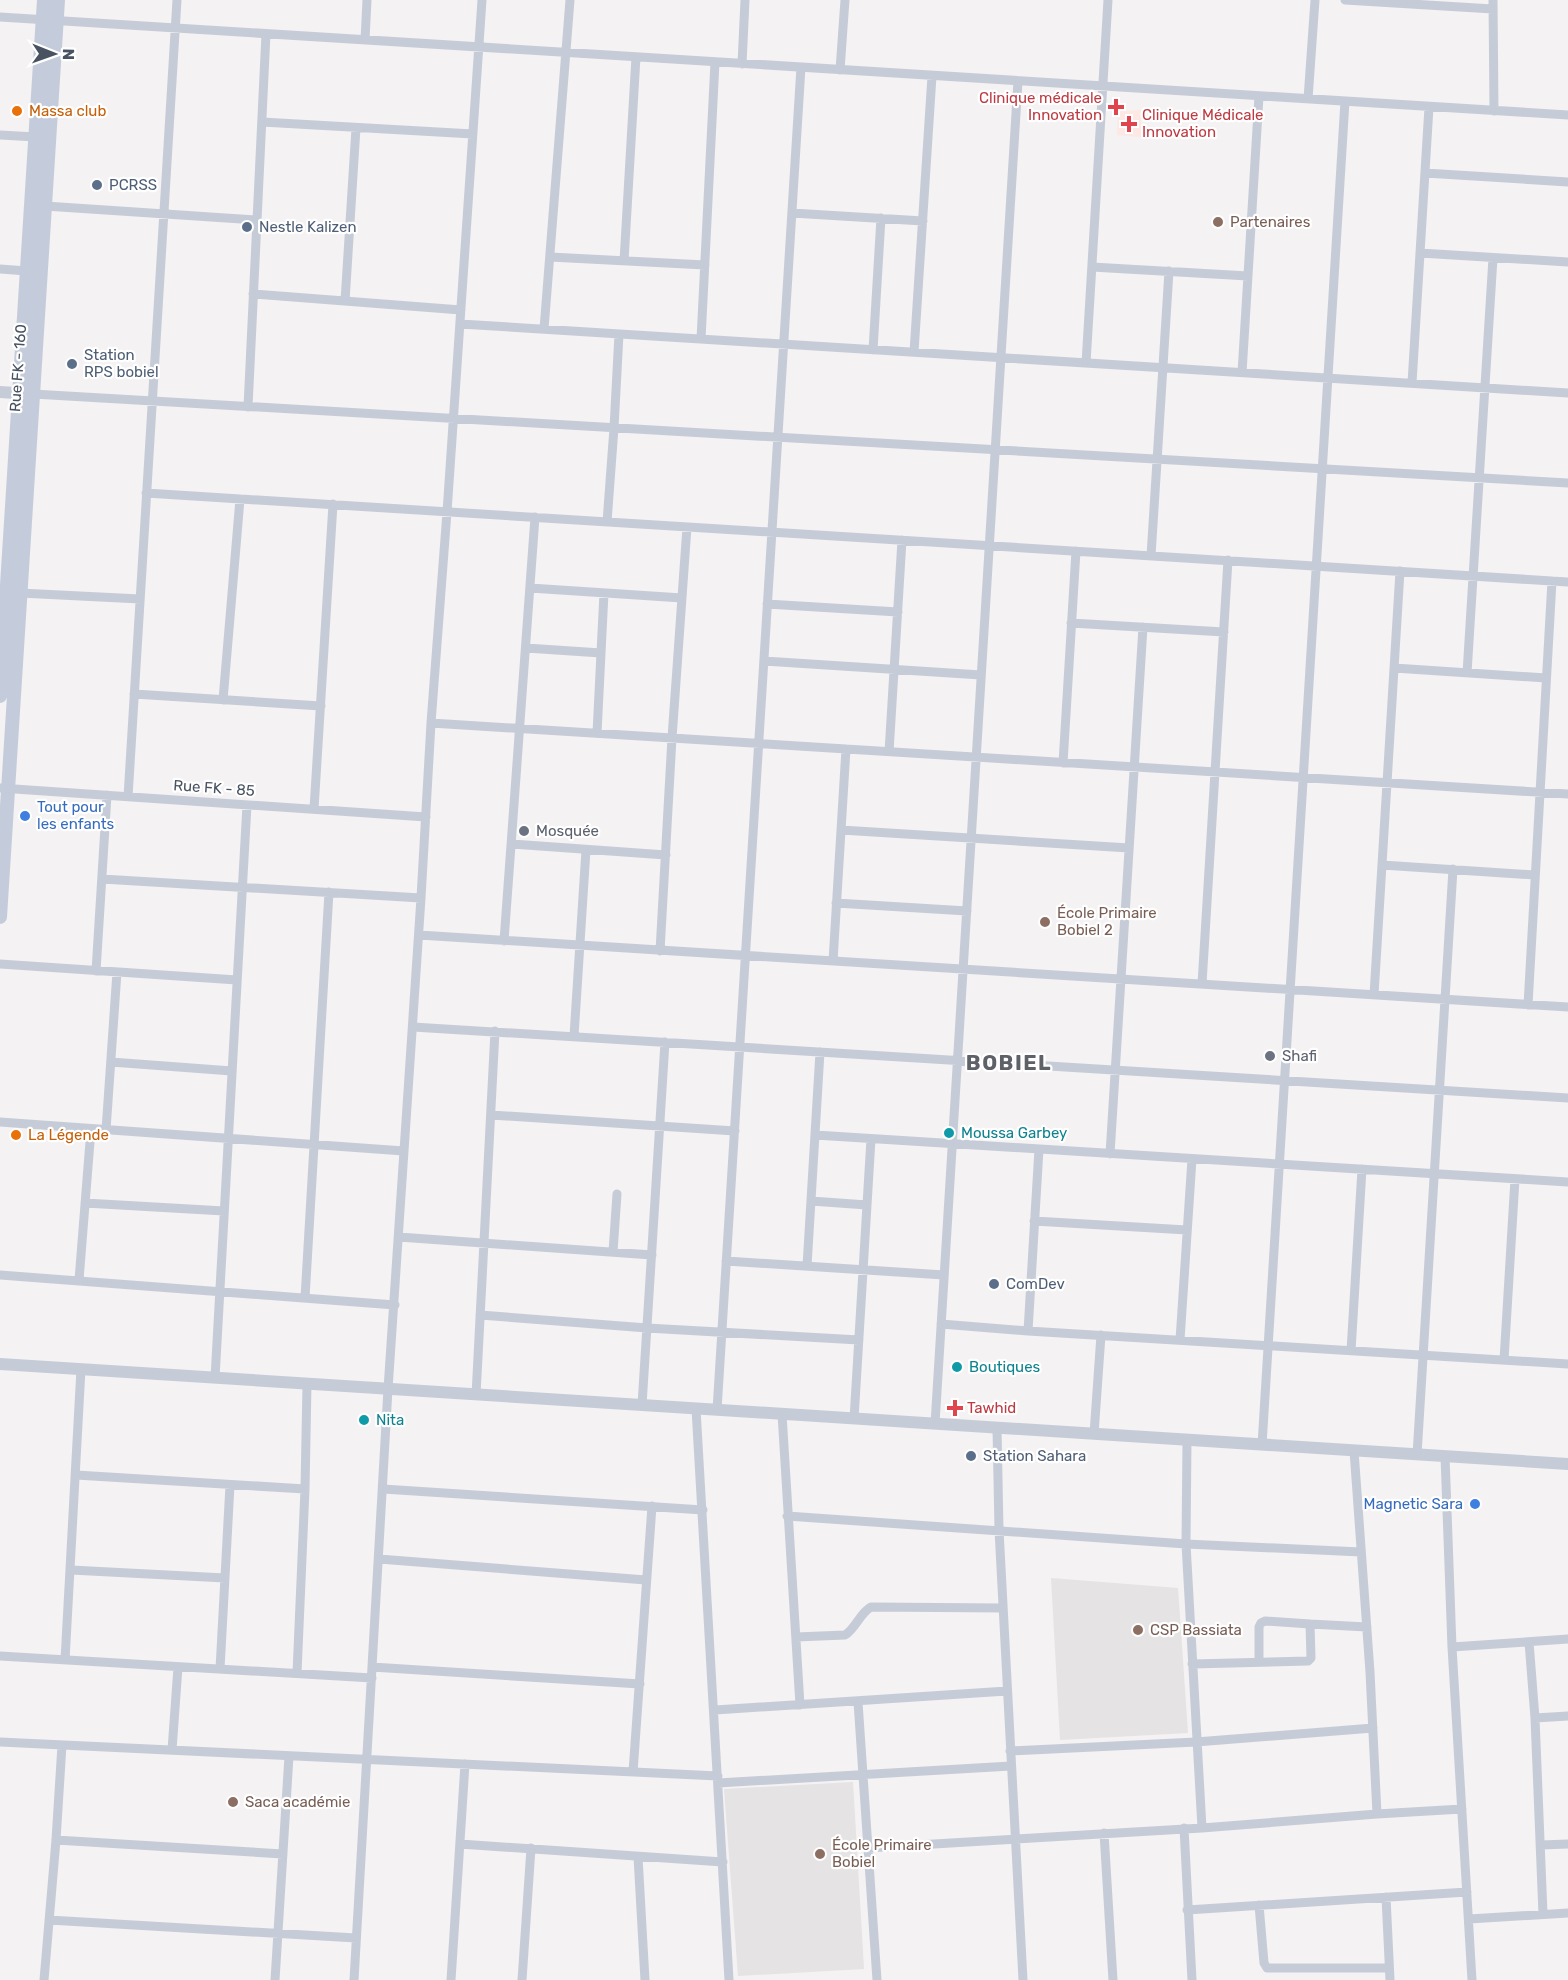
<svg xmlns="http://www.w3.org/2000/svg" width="1568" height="1980" font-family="Rubik,sans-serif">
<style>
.education{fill:#e5e3e4}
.medical{fill:#fde8e3}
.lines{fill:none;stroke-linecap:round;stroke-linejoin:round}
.minor{stroke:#c5ccd7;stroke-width:9}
.tertiary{stroke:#c5ccd7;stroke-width:12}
.secondary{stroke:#c4ccdb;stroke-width:14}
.health-dot{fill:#e0444e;stroke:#fff;stroke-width:2}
.food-dot{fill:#e8710a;stroke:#fff;stroke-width:2}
.service-dot{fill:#5c6f8a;stroke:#fff;stroke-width:2}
.education-dot{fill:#8d6e63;stroke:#fff;stroke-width:2}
.shop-dot{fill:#3f7fe0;stroke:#fff;stroke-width:2}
.worship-dot{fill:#6b7280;stroke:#fff;stroke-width:2}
.culture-dot{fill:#0f9aa8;stroke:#fff;stroke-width:2}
.labels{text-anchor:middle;stroke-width:4.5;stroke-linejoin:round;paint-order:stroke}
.health-label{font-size:15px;fill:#be3a42;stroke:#fff;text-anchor:start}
.food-label{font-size:15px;fill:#c56008;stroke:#fff;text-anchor:start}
.service-label{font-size:15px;fill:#4e5e75;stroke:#fff;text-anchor:start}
.education-label{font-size:15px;fill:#785e54;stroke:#fff;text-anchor:start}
.street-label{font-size:15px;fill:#485261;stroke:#fff}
.shop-label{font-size:15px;fill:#366cbe;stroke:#fff;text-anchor:start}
.worship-label{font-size:15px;fill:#5b616d;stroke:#fff;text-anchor:start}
.culture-label{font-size:15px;fill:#0d838f;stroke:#fff;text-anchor:start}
.district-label{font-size:21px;font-weight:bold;letter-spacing:1.5px;fill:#5e6167;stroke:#fff}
</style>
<rect width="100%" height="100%" fill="#f4f2f2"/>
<!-- education -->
<path class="education" d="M1051,1578L1178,1588L1188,1733L1060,1740Z
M853,1782L864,1969L738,1976L724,1789Z"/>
<!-- medical -->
<path class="medical" d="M1141,110V137L1117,135L1118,111Z"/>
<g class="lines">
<!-- minor -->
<path class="minor" d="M1345,0L1493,9
M1493,0L1494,111
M0,17L1568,115
M365,40L367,0
M742,64L745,0
M840,70L845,0
M1308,99L1315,0
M262,122L473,134
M0,135L36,137
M1425,173L1568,182
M45,206L257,220
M792,213L923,221
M1420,253L1568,262
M550,257L705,265
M624,261L636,57
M1092,267L1248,276
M0,269L27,271
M253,294L461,310
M345,301L356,128
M460,324L1568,393
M544,329L570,0
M701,339L715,62
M873,350L881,218
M914,352L932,76
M1086,363L1108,0
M1242,373L1259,96
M1412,383L1429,107
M33,394L1568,483
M248,407L266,34
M146,493L1568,582
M607,522L614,428L619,334
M1151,556L1169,271
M530,588L682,598
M20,593L140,599
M767,604L898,612
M1071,623L1224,632
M526,648L601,653
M764,661L981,675
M1394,668L1546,678
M1467,673L1493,258
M134,694L321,706
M223,700L240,499
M431,723L1568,794
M597,733L604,593
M889,752L902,540
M1063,763L1076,551
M0,788L426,817
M128,797L177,0
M314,809L333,504
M841,830L1129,848
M512,844L666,855
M1382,865L1535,875
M102,879L421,898
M836,903L967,911
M419,935L1568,1007
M504,941L535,517
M660,951L672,738L687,527
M833,961L846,749
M0,964L237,980
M96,971L107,795
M1202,984L1228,560
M1374,995L1400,571
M1528,1005L1552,581
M413,1027L1568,1098
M574,1036L586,850
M111,1062L232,1071
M491,1115L735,1131
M0,1122L404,1151
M106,1130L117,972
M815,1135L1568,1182
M1039,1149L1028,1331L1568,1364
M1110,1154L1143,627
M811,1201L867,1205
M85,1203L224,1211
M1034,1221L1187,1230
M399,1237L652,1255
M613,1252L617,1194
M726,1261L944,1275
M807,1266L820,1052
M0,1275L395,1305
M79,1280L91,1129
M305,1298L329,892
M480,1315L647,1328L859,1340
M941,1324L1028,1331
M1180,1340L1192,1159
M1351,1351L1362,1169
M1504,1360L1515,1179
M215,1378L247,805
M476,1395L495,1031
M642,1405L665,1042
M696,1409L729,1980
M717,1410L801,67
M782,1414L800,1705
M854,1419L871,1139
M935,1424L1018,81
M997,1428L999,1530L1023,1980
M1094,1434L1101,1335
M1187,1440L1186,1544L1202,1828
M1262,1445L1345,101
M1354,1451L1370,1672L1377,1814
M1417,1455L1453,869
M1445,1456L1452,1647L1472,1980
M76,1475L305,1489
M383,1489L703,1510
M787,1516L1186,1544L1361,1552
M379,1559L646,1580
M71,1570L225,1578
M796,1637L845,1635C856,1628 860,1613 871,1607L1003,1608
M1529,1642L1535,1718L1543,1914
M1452,1647L1568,1639
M0,1656L372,1678
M65,1660L81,1369
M1259,1662V1627L1261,1623L1265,1621L1310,1624
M1192,1664L1308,1661L1311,1658L1310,1624L1367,1627
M372,1667L640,1684
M220,1669L230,1485
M297,1673L305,1489L307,1384
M858,1702L877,1980
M715,1710L1007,1691
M1535,1718L1568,1716
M0,1742L718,1776
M172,1750L178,1667
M1010,1751L1196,1742L1373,1728
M633,1772L652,1506
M718,1783L1011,1766
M1184,1828L1192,1980
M1104,1833L1113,1980
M56,1840L283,1854
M460,1844L723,1862
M1541,1845L1568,1844
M867,1848L1202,1828L1377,1814L1462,1809
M638,1857L645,1980
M1386,1897L1390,1980
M1259,1905L1264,1963L1267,1968H1389
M1187,1910L1467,1892
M1469,1919L1568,1913
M49,1920L356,1938
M44,1980L56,1840L62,1745
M275,1980L289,1756
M354,1980L388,1389L421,898L431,723L447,512L482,0
M451,1980L465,1764
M522,1980L531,1848"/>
<!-- tertiary -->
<path class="tertiary" d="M0,392L29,394
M0,1364L1568,1464"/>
<!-- secondary -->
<path class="secondary" d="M0,696L44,0
M0,917L58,0"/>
</g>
<!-- markers -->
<g class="health-dot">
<path d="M1113 98h6v6h6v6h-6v6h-6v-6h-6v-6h6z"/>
<path d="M1126 115h6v6h6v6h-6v6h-6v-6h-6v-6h6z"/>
<path d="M952 1399h6v6h6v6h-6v6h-6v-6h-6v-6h6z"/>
</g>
<g class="food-dot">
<circle cx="17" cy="111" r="6"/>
<circle cx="16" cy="1135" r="6"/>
</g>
<g class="service-dot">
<circle cx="97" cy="185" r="6"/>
<circle cx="247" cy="227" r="6"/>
<circle cx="72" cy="364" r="6"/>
<circle cx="994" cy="1284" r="6"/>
<circle cx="971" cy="1456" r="6"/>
</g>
<g class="education-dot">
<circle cx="1218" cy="222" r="6"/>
<circle cx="1045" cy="922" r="6"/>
<circle cx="1138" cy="1630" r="6"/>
<circle cx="233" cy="1802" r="6"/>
<circle cx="820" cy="1854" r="6"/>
</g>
<g class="shop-dot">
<circle cx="25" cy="816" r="6"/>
<circle cx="1475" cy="1504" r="6"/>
</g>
<g class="worship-dot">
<circle cx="524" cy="831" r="6"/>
<circle cx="1270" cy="1056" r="6"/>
</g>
<g class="culture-dot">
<circle cx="949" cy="1133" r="6"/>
<circle cx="957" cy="1367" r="6"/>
<circle cx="364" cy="1420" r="6"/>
</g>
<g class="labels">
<!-- health labels -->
<g class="health-label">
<text x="1102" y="103" text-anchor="end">Clinique médicale<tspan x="1102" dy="17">Innovation</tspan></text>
<text x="1142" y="120">Clinique Médicale<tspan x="1142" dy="17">Innovation</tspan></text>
<text x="967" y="1413">Tawhid</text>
</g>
<!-- food labels -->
<g class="food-label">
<text x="29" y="116">Massa club</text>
<text x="28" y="1140">La Légende</text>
</g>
<!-- service labels -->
<g class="service-label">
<text x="109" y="190">PCRSS</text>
<text x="259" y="232">Nestle Kalizen</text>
<text x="84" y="360">Station<tspan x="84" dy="17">RPS bobiel</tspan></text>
<text x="1006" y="1289">ComDev</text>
<text x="983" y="1461">Station Sahara</text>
</g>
<!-- education labels -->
<g class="education-label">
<text x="1230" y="227">Partenaires</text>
<text x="1057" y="918">École Primaire<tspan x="1057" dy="17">Bobiel 2</tspan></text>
<text x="1150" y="1635">CSP Bassiata</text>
<text x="245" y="1807">Saca académie</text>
<text x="832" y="1850">École Primaire<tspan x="832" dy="17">Bobiel</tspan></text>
</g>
<!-- street labels -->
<g class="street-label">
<text transform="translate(18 368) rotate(-86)" y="5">Rue FK - 160</text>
<text transform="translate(214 788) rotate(4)" y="5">Rue FK - 85</text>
</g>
<!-- shop labels -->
<g class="shop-label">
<text x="37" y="812">Tout pour<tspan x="37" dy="17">les enfants</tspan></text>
<text x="1463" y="1509" text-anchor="end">Magnetic Sara</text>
</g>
<!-- worship labels -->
<g class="worship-label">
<text x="536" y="836">Mosquée</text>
<text x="1282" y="1061">Shafi</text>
</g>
<!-- culture labels -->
<g class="culture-label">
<text x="961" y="1138">Moussa Garbey</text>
<text x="969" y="1372">Boutiques</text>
<text x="376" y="1425">Nita</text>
</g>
<!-- district labels -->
<g class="district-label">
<text x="1009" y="1070">BOBIEL</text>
</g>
</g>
<!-- north arrow -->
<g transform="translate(54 54) rotate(91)" stroke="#ffffff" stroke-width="4.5" paint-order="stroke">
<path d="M0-4.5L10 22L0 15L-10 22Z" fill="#485261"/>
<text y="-9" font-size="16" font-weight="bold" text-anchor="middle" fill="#485261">N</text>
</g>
</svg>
